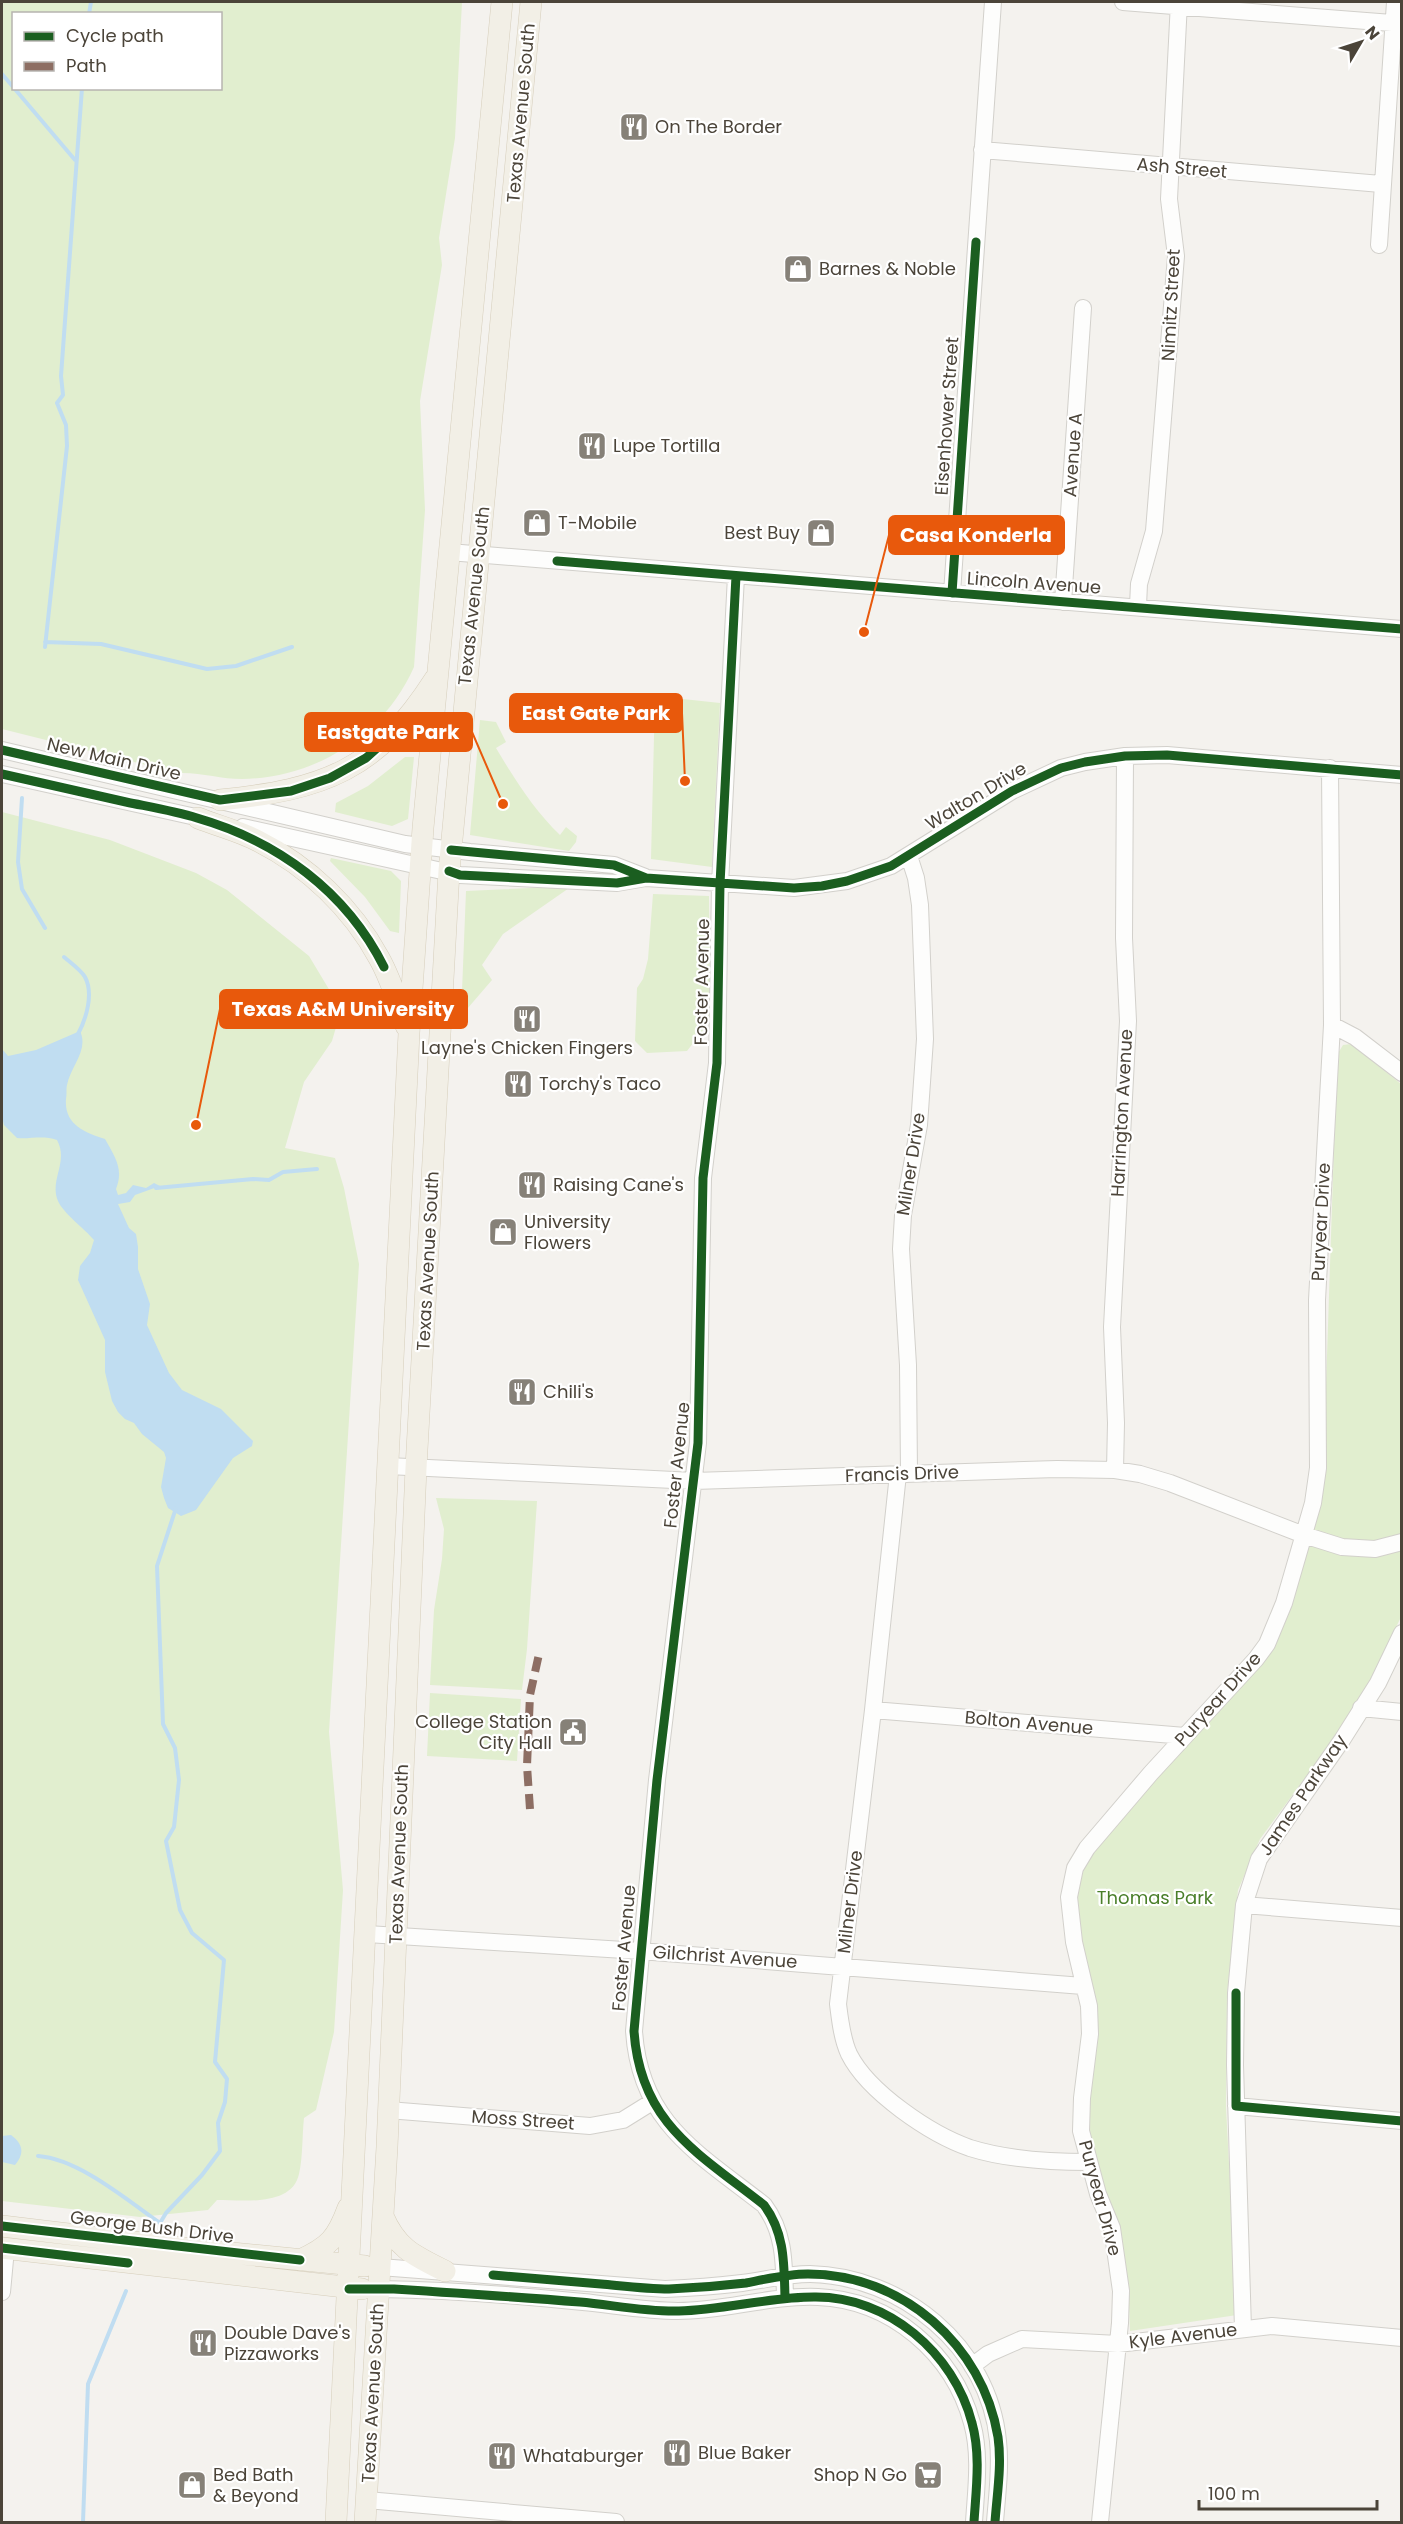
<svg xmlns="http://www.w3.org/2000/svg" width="1403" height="2524" font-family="Poppins,sans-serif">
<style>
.green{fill:#e1eecf;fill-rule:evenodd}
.water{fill:#c0ddf1}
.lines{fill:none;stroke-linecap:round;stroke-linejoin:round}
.stream{stroke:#c0ddf1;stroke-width:4}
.minor-casing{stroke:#d2d0cb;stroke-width:18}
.major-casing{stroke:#d6cebb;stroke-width:22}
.minor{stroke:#fdfdfc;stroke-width:16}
.major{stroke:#f2efe6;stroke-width:21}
.quiet{stroke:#8d6e63;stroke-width:8;stroke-dasharray:15 8;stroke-linecap:butt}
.cycleway-casing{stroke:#fff;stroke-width:13}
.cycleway{stroke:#1b5e20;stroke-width:9}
.labels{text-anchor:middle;stroke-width:4.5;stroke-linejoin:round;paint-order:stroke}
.street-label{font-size:18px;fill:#4b4439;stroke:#fff}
.poi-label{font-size:18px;fill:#4b4439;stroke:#fff;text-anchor:start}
.park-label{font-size:18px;fill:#4a7f2a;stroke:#fff}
.leader{fill:none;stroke:#e8590c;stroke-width:2}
.callout-dot{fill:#e8590c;stroke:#fff;stroke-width:2}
.callout{fill:#e8590c;stroke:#e8590c;stroke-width:2}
.callout-label{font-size:20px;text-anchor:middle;font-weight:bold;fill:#fff}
</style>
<rect width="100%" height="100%" fill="#f4f2ee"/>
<!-- green -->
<path class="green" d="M2,2H462L455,138L439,238L442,265L420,401L425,510L414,667C384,735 316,778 242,779C221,779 200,772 178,773L2,729ZM14,14H220V88H14Z
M655,696L720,703L712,867L651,859Z
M480,720L496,722L506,742L496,748C515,780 534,810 560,835L566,827L577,836L576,842L569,851L470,835Z
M405,757H414L408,819L392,826L335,812L336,803L368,786Z
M2,812L110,840L196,873L227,890L309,956L333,996L339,1017L332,1041L304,1082L285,1148L335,1158L344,1188L359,1264L329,1732L343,1890L334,2032L316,2110L304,2118C302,2136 303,2156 299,2174C292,2207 242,2200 217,2200L208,2210L140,2217L2,2201Z
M331,858L391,871L401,881L399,933L390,931L365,897L330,861Z
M572,886L503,934L482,965L492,980L461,1016L466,891Z
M653,894L709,896L710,1021L687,1051L647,1053L635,1041L637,988L643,979L648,959Z
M1351,1044L1401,1084V1617L1356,1709L1260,1839L1238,1890L1227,1994L1226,2107L1237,2315L1130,2331L1128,2278L1087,2128L1091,1999L1072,1901L1078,1860L1268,1652L1323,1476L1337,1055L1343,1045Z
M436,1498L537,1501L527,1649L522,1690L430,1685L434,1610L442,1559L444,1529Z
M430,1693L521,1699L517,1761L427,1756Z"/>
<!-- water -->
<path class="water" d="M80,1031C89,1050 71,1066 67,1085C66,1089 67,1094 66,1099C64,1124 84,1132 105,1139C115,1157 124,1169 116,1189L118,1195L126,1193L133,1185L146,1188L154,1183L160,1186L135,1195L130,1202L118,1204L129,1228L136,1234L138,1247V1269L150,1304L147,1325L169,1373L182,1390L221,1409L253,1441L252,1446L233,1458L196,1510L181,1516L168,1508L164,1498L161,1487L166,1458L164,1452L142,1434L134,1423L125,1419L118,1412L112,1401L105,1372V1340L78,1280L80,1266L90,1253L94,1240C85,1229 63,1213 58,1201C49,1180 69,1162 57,1140C43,1135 32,1139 17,1138L4,1125L2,1117V1049L8,1056L36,1050Z
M11,2135C23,2144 25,2153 15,2165L2,2162V2136Z"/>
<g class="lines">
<!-- stream -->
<path class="stream" d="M89,14L91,2
M2,74L14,88
M14,88L75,160
M45,642L101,644L207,669L236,666L292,647
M45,647L67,446L66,425L57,403L63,395L61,376L82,88
M22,798L18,862L22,889L45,928
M64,957C71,963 81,970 85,977C94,994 86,1019 78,1034
M156,1188L253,1179L269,1180L283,1172L317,1169
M38,2156C79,2159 127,2200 160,2223L166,2213L202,2175L220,2151L218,2123L225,2102L227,2079L215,2062L224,1960L192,1933L180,1910L166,1841L174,1827L179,1780L175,1748L163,1724L157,1566L176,1508
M83,2522L88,2384L126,2291"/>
<!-- minor casing -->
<g class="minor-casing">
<path id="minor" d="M1123,2L1392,23
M982,150L1381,184
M1379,245L1395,2
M449,552L1402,629
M736,576L720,884L717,1063L703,1178L698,1443L657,1780L634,2031C640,2123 698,2153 764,2205C785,2233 784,2264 785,2298
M952,593L993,2
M1063,602L1083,308
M1138,606L1139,584L1154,531L1176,256L1169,199L1179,2
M2,750L405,844L470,852L614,865L645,877
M2,774L209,820
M243,827L460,875L617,883L646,878L794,888L847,881L891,866L1012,791L1061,768L1085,762L1125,756L1167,755L1402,775
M1332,1025L1355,1037L1402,1073
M388,1466L694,1481L1057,1469L1115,1470L1140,1474L1170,1483L1304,1535L1342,1547L1375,1549L1402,1542
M1115,1470L1116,1423L1112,1327L1128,1021L1124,938L1125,756
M909,1473L908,1365L901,1249L903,1215L919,1125L925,1039L920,905L916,878L909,856
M898,1474L873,1710L838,2004C840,2020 842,2039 849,2054C868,2092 930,2134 970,2148C1008,2160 1050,2162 1089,2162
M1361,1708L1402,1712
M873,1710L1185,1736
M1244,1905L1402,1918
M367,1934L640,1951L1083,1986
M1236,2106L1402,2121
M388,2110L590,2126L623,2120L652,2102
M380,2267L665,2289C691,2288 717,2286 742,2283C765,2280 787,2274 810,2274C902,2276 989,2346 998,2441C1001,2468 997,2495 995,2522
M379,2289C446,2290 515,2295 583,2302C614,2305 646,2311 678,2311C725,2311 771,2295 818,2297C891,2300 953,2353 972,2423C981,2455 976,2490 974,2522
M2,2292L6,2249
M1243,2329L1235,2065L1236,1993L1244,1905L1259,1859L1342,1740L1378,1683L1402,1633
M972,2366L988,2354L1022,2339L1118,2344L1272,2326L1402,2338
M367,2500L616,2522
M1100,2522L1120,2323L1121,2291L1112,2228L1098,2194L1081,2131L1082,2098L1090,2034L1089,2006L1074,1942L1069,1897L1075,1868L1087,1848L1151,1773L1256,1659L1267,1644L1284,1603L1313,1503L1318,1468L1317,1300L1332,1025L1330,768"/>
</g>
<!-- major casing -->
<g class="major-casing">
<path id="major" d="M220,800C325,789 376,771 435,679
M198,818C218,826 239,831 258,841C308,866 352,908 379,958C391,979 398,1003 406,1026
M383,2216C397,2249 415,2256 445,2271
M2,2226L201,2250L365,2266
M2,2248L362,2289
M300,2260C329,2247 337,2238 348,2208
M336,2522L409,1033L423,828L502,2
M365,2522L387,2147L416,1468L449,871L531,2"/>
</g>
<!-- minor -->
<use href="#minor" class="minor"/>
<!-- major -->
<use href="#major" class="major"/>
<!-- quiet -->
<path class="quiet" d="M530,1809L527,1766L530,1695L539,1654"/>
<!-- cycleway casing -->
<g class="cycleway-casing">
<path id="cycleway" d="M557,561L1402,629
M736,576L720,884L717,1063L703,1178L698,1443L657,1780L634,2031C640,2123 698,2153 764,2205C785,2233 784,2264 785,2298
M952,593L976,242
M2,750L220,800L291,791L330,778L366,758L406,722
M2,774C43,783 85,793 126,802C150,807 174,811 197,818C277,841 346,891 384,967
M451,850L614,865L646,878
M449,871L460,875L617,883L646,878L794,888L822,886L847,881L891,866L1012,791L1061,768L1085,762L1125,756L1167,755L1402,775
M1236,1993V2106L1402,2121
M2,2226L300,2260
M2,2248L128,2263
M493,2275C529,2278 565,2281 601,2284C623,2286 646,2289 669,2289C694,2288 720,2286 746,2283C766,2279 787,2274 808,2274C902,2274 983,2345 998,2437C1002,2465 997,2494 995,2522
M349,2289H394C456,2293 518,2297 580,2302C613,2305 646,2312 679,2311C724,2310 769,2297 814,2297C888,2296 954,2353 972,2423C981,2455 976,2490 974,2522"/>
</g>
<!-- cycleway -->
<use href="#cycleway" class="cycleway"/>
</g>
<!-- icons -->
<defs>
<g id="restaurant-square" transform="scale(1.5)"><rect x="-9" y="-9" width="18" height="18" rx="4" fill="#868178" stroke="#fff"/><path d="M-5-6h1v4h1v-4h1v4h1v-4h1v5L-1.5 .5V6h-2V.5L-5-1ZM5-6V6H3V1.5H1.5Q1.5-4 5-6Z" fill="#fff"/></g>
<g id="shop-square" transform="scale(1.5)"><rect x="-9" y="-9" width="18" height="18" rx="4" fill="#868178" stroke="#fff"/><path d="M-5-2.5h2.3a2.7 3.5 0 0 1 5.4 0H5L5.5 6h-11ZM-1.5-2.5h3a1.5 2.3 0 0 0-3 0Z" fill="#fff"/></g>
<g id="civic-square" transform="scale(1.5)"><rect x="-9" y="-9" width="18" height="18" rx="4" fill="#868178" stroke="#fff"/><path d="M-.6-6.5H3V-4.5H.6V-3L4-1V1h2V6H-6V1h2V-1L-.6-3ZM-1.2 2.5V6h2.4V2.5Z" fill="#fff"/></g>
<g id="supermarket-square" transform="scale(1.5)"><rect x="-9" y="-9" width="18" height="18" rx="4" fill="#868178" stroke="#fff"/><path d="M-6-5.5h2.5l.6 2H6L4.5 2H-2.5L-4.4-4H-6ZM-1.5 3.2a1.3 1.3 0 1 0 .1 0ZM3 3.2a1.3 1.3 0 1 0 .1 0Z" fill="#fff"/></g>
</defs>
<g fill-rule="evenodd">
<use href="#restaurant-square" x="634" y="127"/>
<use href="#shop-square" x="798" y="269"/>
<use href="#restaurant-square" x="592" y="446"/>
<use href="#shop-square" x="537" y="523"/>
<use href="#shop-square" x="821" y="533"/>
<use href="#restaurant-square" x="527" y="1019"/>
<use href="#restaurant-square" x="518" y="1084"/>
<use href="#restaurant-square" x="532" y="1185"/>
<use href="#shop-square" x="503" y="1232"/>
<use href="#restaurant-square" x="522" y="1392"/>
<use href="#civic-square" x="573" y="1732"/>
<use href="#restaurant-square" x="203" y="2343"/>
<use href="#restaurant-square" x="677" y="2453"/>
<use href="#restaurant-square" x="502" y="2456"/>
<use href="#supermarket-square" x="928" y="2475"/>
<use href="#shop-square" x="192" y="2485"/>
</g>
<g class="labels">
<!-- street labels -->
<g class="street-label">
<text transform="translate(521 113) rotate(-85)" y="6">Texas Avenue South</text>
<text transform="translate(1182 168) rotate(5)" y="6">Ash Street</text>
<text transform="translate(1171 305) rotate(-87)" y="6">Nimitz Street</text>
<text transform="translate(947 416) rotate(-86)" y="6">Eisenhower Street</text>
<text transform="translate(1073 455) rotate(-86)" y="6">Avenue A</text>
<text transform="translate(1034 583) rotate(4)" y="6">Lincoln Avenue</text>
<text transform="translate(474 596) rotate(-84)" y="6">Texas Avenue South</text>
<text transform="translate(114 759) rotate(13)" y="6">New Main Drive</text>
<text transform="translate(976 796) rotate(-31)" y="6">Walton Drive</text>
<text transform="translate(702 982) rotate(-89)" y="6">Foster Avenue</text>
<text transform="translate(1122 1113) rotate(-87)" y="6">Harrington Avenue</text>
<text transform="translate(911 1164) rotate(-81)" y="6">Milner Drive</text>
<text transform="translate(1321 1222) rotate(-87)" y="6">Puryear Drive</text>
<text transform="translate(428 1261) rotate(-87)" y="6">Texas Avenue South</text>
<text transform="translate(677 1465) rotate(-84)" y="6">Foster Avenue</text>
<text transform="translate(902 1474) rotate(-2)" y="6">Francis Drive</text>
<text transform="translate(1218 1699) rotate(-48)" y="6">Puryear Drive</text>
<text transform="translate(1029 1723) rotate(5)" y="6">Bolton Avenue</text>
<text transform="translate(1303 1795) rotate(-56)" y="6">James Parkway</text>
<text transform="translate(399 1854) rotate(-88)" y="6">Texas Avenue South</text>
<text transform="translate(850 1902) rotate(-83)" y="6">Milner Drive</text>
<text transform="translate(624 1948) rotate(-85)" y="6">Foster Avenue</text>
<text transform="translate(725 1957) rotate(4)" y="6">Gilchrist Avenue</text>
<text transform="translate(523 2120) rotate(4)" y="6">Moss Street</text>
<text transform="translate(1100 2198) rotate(75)" y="6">Puryear Drive</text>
<text transform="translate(152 2227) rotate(7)" y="6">George Bush Drive</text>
<text transform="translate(1183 2336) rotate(-7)" y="6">Kyle Avenue</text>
<text transform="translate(373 2393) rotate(-87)" y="6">Texas Avenue South</text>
</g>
<!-- poi labels -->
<g class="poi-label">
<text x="655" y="133">On The Border</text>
<text x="819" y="275">Barnes &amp; Noble</text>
<text x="613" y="452">Lupe Tortilla</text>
<text x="558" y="529">T-Mobile</text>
<text x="800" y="539" text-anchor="end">Best Buy</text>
<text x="527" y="1054" text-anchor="middle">Layne's Chicken Fingers</text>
<text x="539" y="1090">Torchy's Taco</text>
<text x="553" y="1191">Raising Cane's</text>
<text x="524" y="1228">University<tspan x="524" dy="21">Flowers</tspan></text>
<text x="543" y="1398">Chili's</text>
<text x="552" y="1728" text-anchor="end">College Station<tspan x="552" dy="21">City Hall</tspan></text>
<text x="224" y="2339">Double Dave's<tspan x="224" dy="21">Pizzaworks</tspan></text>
<text x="698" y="2459">Blue Baker</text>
<text x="523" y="2462">Whataburger</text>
<text x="213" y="2481">Bed Bath<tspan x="213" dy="21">&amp; Beyond</tspan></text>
<text x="907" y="2481" text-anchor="end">Shop N Go</text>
</g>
<!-- park labels -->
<g class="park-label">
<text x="1155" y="1904">Thomas Park</text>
</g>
</g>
<!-- callouts -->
<path class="leader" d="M864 632L889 535M685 781L682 713M503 804L472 732M196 1125L220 1009"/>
<g class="callout-dot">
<circle cx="864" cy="632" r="6"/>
<circle cx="685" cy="781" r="6"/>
<circle cx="503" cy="804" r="6"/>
<circle cx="196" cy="1125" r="6"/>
</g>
<g class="callout">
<rect x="889" y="516" width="175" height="38" rx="6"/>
<rect x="510" y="694" width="172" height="38" rx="6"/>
<rect x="305" y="713" width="167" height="38" rx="6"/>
<rect x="220" y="990" width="247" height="38" rx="6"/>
</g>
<g class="callout-label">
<text x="976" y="542">Casa Konderla</text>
<text x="596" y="720">East Gate Park</text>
<text x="388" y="739">Eastgate Park</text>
<text x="343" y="1016">Texas A&amp;M University</text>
</g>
<!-- border -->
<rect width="1403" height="2524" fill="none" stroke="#4b4439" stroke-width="6"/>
<!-- legend -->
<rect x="12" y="12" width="210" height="78" fill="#ffffff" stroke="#b7b4b0" stroke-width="1.5"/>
<rect x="24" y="32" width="30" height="9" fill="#1b5e20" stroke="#b7b4b0" stroke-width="1.5"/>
<text x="66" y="42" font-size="18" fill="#4b4439">Cycle path</text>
<rect x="24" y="62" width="30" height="9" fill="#8d6e63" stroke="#b7b4b0" stroke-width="1.5"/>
<text x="66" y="72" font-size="18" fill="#4b4439">Path</text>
<!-- north arrow -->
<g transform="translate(1361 42) rotate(51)" stroke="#ffffff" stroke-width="4.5" paint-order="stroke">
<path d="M0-4.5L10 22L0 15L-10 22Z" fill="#4b4439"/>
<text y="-9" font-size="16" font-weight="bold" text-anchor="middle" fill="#4b4439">N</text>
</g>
<!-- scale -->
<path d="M1199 2500v9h178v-9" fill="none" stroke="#4b4439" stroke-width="3"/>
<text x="1208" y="2500" font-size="18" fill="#4b4439" stroke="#ffffff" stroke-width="4.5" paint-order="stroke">100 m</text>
</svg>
